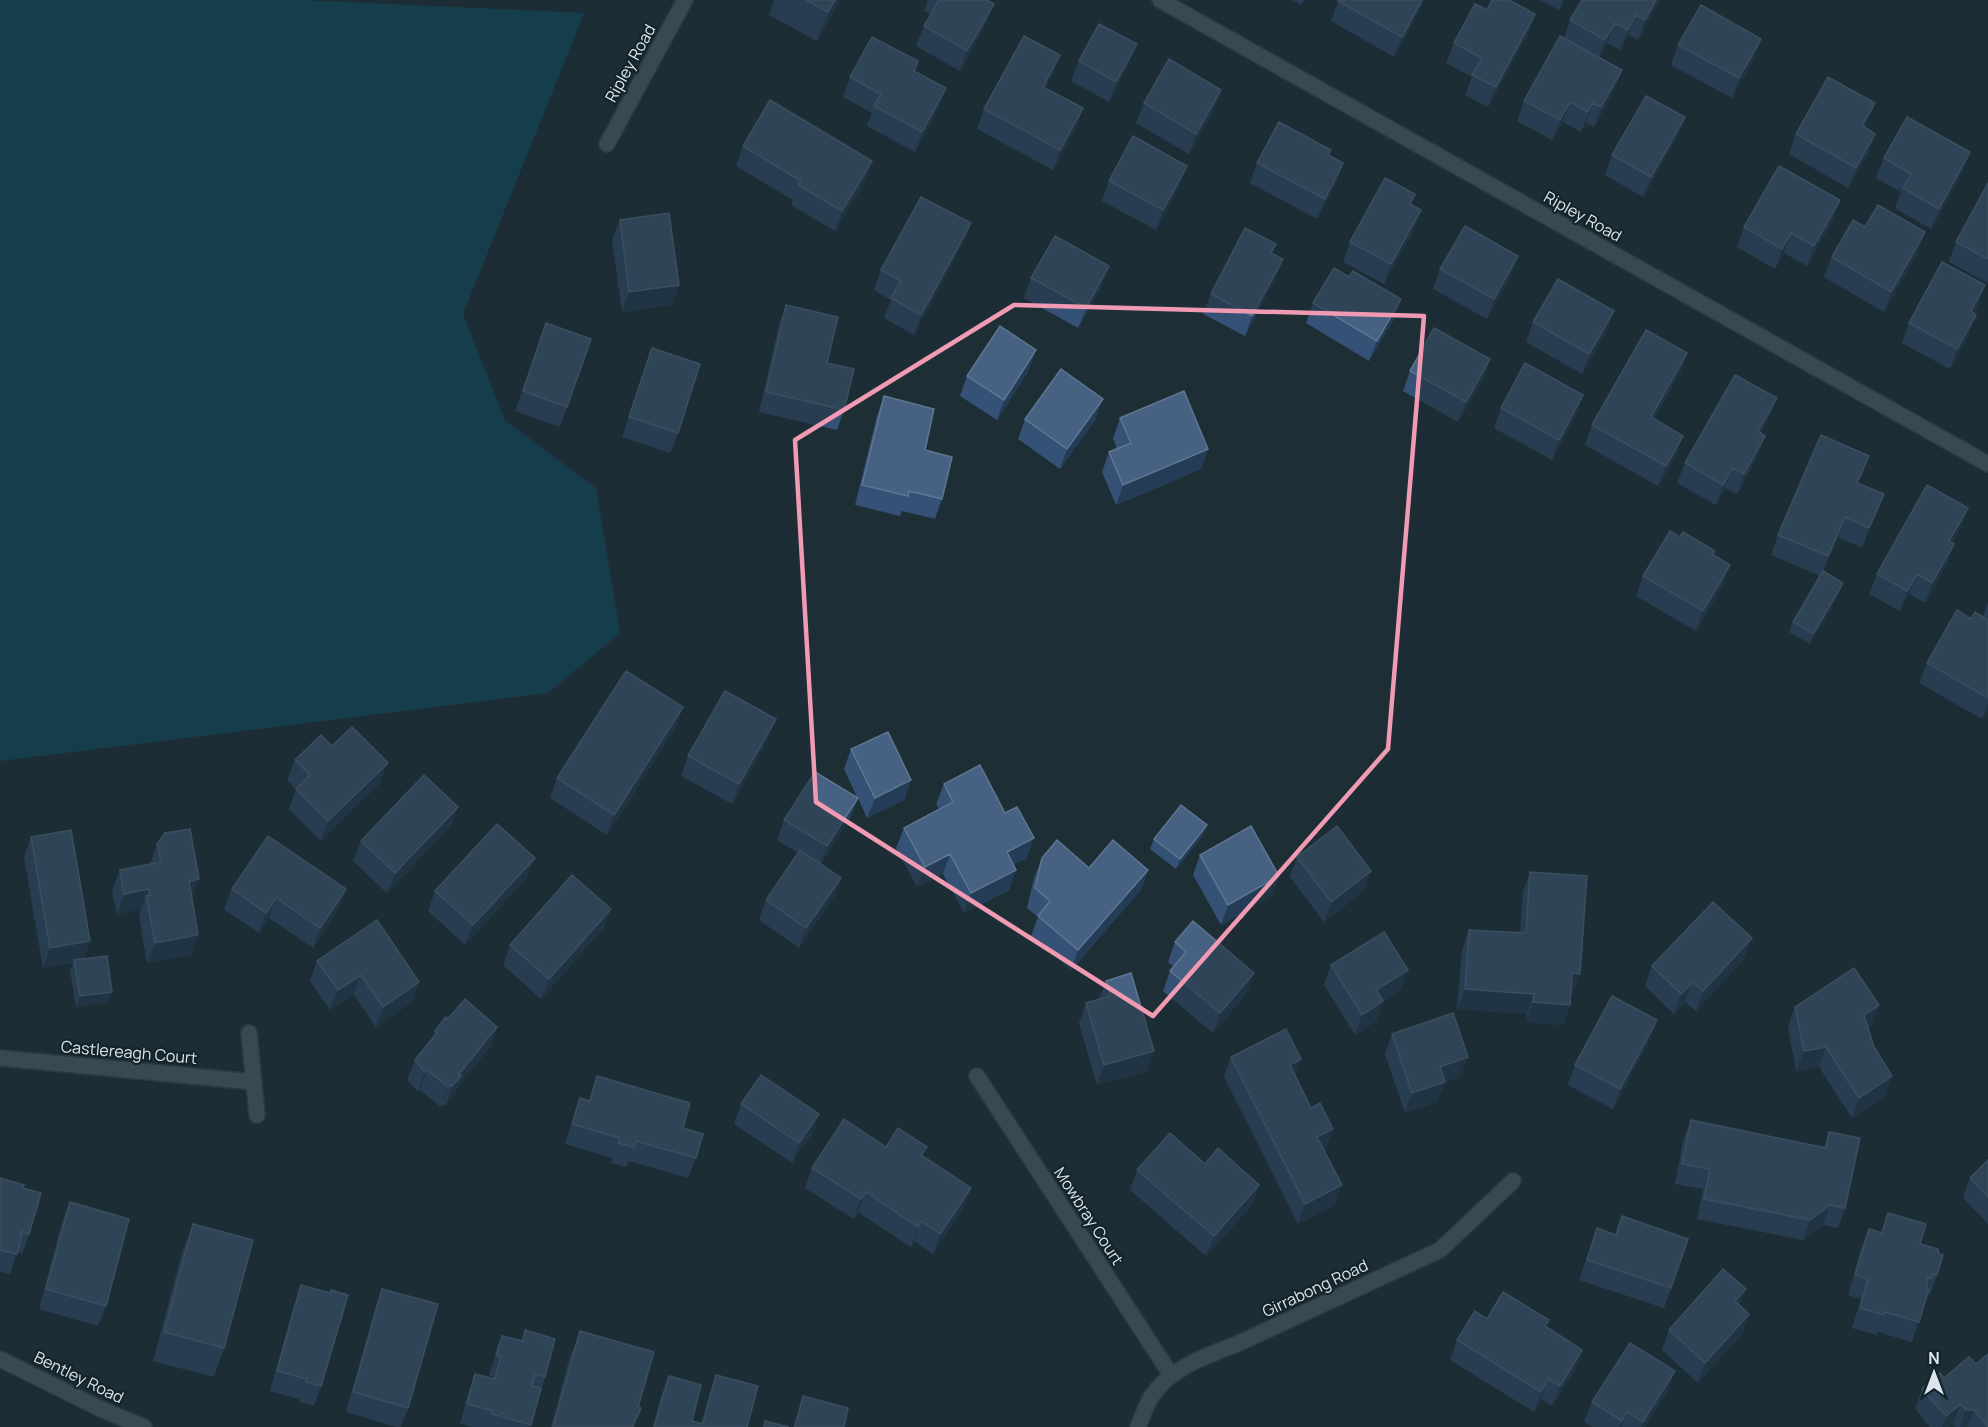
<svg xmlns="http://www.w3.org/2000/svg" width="1988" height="1427" font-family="Manrope,sans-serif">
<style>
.green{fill:#0f5169}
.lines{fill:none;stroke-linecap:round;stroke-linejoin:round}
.lane-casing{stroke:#3e4c53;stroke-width:18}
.street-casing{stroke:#3e4c53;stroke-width:18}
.lane{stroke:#5a6c75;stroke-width:15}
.street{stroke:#5a6c75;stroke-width:15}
.wall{fill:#355175}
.shaded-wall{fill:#243c56}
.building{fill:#476182;stroke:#5e7692;stroke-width:1.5}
.marked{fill:none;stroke:#f19ab3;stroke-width:4.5;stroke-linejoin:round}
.labels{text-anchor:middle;stroke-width:4.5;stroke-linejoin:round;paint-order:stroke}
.street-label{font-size:16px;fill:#dce6eb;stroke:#13242b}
</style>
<rect width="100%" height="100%" fill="#1d2e35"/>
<!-- green -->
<path class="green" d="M0,0H301L584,13L463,314L505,420L596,488L620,633L548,693L0,761Z"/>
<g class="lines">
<!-- lane casing -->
<g class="lane-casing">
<path id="lane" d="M607,144L685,0
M249,1033L257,1115"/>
</g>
<!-- street casing -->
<g class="street-casing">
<path id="street" d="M1160,0L1988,464
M0,1058L254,1082
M977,1076L1171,1375
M0,1359L103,1410L144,1427
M1138,1427C1142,1417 1146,1406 1151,1397C1170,1368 1206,1356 1237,1344L1440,1250L1513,1181"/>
</g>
<!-- lane -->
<use href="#lane" class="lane"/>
<!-- street -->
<use href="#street" class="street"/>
</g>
<!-- wall -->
<path class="wall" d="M774,0H840L817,41L769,15Z
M928,0H987L994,4L986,24L960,71L916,46L924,26L931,14L924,11Z
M1292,0H1304L1301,5Z
M1339,0H1423L1416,18L1394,57L1331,21Z
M1540,0H1564L1559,10Z
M1659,2L1638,40L1629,35L1620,50L1607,43L1599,57L1622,70L1614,90L1594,127L1586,123L1581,132L1563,122L1552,140L1517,121L1524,101L1564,38L1570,20Z
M1487,10L1535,14L1528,34L1488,107L1465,95L1472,77L1446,63L1454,43Z
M1761,39L1754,59L1732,98L1671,65L1678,45Z
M1060,55L1053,75L1045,88L1083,108L1076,128L1053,170L977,129L984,109Z
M918,61L915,71L946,88L939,108L915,152L867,126L872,113L843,97L850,77Z
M1079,61L1129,64L1109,102L1071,81Z
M1221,90L1214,110L1189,154L1136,123L1144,103Z
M1875,103L1865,127L1875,134L1868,154L1848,188L1789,154L1796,134Z
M1685,117L1677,137L1643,197L1605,175L1612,155Z
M743,146L865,181L835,231L791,205L793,200L736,166Z
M1970,152L1963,172L1931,229L1895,208L1901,192L1876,178L1884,158Z
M1329,155L1343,163L1336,183L1317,219L1250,183L1257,163Z
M1187,166L1180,186L1156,230L1102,201L1109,181Z
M1988,183V283L1949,262L1956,242Z
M1415,194L1411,205L1414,230L1384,284L1343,262L1350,242Z
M620,220L679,285L672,305L622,312L612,240Z
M1833,220L1807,266L1784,253L1775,269L1737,247L1744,227Z
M971,223L963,243L914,335L884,318L891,300L874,290L881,270Z
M1865,227L1918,252L1884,312L1824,277L1832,257Z
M1273,254L1283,259L1275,279L1245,336L1203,314L1211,294Z
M1518,256L1511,276L1487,319L1433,289L1440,269Z
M1349,277L1401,299L1394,319L1369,361L1306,323L1313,303Z
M1031,278L1102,286L1078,328L1024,298Z
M786,305L844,410L837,430L759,412L779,325Z
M1978,305L1974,313L1969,335L1950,369L1902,343L1909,323Z
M1533,322L1607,331L1582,374L1526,342Z
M546,323L591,339L560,427L515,411Z
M652,348L678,433L670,453L622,437Z
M1687,353L1680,373L1654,419L1676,456L1658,486L1585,445L1592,425Z
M1490,359L1483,379L1458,422L1403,391L1410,371Z
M1029,370L997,420L960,396L967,376Z
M1583,395L1576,415L1552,460L1494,428L1501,408Z
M884,396L925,450L942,499L935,519L902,511L900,516L855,505L877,416Z
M1120,418L1208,449L1201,469L1116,505L1102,472L1109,452L1117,449L1113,438Z
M1769,418L1761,433L1758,456L1737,494L1725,488L1716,505L1677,483L1685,463Z
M1025,419H1096L1060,469L1018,439Z
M1861,476L1858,483L1876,514L1862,548L1838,537L1823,571L1839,594L1810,644L1789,632L1793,622L1820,576L1771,555L1778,535Z
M1968,508L1961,528L1952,543L1954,544L1947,564L1925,603L1909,594L1900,611L1869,594L1877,574Z
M1680,537L1713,555L1723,585L1696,631L1636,596L1643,576Z
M1988,602V709L1982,719L1919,683L1927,663L1971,619L1983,617Z
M683,707L676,727L607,835L550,798L557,778Z
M776,719L768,739L732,804L681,776L688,756Z
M332,746L380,783L321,841L289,809L296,789L287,780L295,760Z
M851,749L911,780L904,800L867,818L858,798L850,818L821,864L841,878L834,897L799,948L759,920L766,900L798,853L777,840L784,820L857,797L844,769Z
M944,784L1027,858L1013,865L1016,870L1009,890L964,913L943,874L917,887L896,848L904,828L939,809L936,804Z
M458,807L450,827L387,893L353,861L361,841Z
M1207,825L1203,835L1176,869L1150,849L1154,839Z
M31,837L90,941L84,959L108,1002L76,1007L70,970L73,963L43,968L24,857Z
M157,844L192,898L198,935L191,955L147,963L139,916L141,909L117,914L112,890L120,870L150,864Z
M1200,855L1279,876L1272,896L1221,925L1193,875Z
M1297,857L1371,871L1364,891L1324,922L1290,877Z
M1042,858L1089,868L1148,870L1141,890L1071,970L1031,936L1038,917L1027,908L1034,878Z
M1530,872L1573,994H1571L1570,1005L1563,1025L1526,1022L1527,1014L1457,1009L1462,950L1469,930L1520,933L1523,892Z
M527,878L465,945L428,911L435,891Z
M232,889L338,909L313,948L269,918L259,933L224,909Z
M611,909L603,929L541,999L503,965L510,945Z
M1175,942L1247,993L1213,1033L1163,991L1170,971L1174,967L1168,962Z
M1745,958L1696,1011L1685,1002L1674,1014L1645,986L1652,966Z
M317,961L419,982L412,1002L376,1027L354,995L330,1010L310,981Z
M1331,965L1401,990L1383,1001L1376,1021L1355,1035L1324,985Z
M1106,981L1147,1071L1097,1085L1079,1023L1086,1003L1099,999Z
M1795,1007L1872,1025L1868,1028L1885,1096L1852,1118L1819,1067L1796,1071L1788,1027Z
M448,1019L497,1027L490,1047L457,1088L454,1096L445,1106L442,1105L441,1107L420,1090L418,1092L407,1080L415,1060L432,1039L435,1031Z
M1392,1034L1460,1077L1445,1082L1437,1102L1405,1113L1385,1054Z
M1650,1040L1613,1109L1568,1085L1575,1065Z
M1231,1057L1295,1076L1326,1149L1324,1150L1335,1205L1298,1224L1224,1077Z
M597,1076L683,1128L696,1158L688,1178L629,1161L626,1167L611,1163L612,1158L565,1144L580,1098L589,1101Z
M741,1104L812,1134L792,1163L734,1124Z
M1691,1120L1824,1147L1829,1132L1845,1208L1838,1228L1823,1225L1803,1240L1697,1219L1703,1189L1675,1184L1683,1140Z
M886,1147L923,1156L971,1188L963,1208L933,1254L914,1241L911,1247L858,1212L854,1219L805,1188L812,1168Z
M1988,1160V1224L1963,1198L1970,1178Z
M1137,1170L1259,1185L1252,1205L1206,1256L1130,1190Z
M0,1178L23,1188L29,1234L22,1254L17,1252L10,1274L0,1272Z
M70,1202L106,1306L98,1326L39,1309L62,1222Z
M1888,1213L1920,1244L1937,1275L1930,1295L1927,1294L1912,1342L1878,1332L1877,1335L1852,1328L1861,1299L1848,1295L1861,1249L1869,1229L1881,1233Z
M1622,1216L1671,1288L1664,1308L1579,1280L1597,1228L1615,1235Z
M193,1224L224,1348L214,1377L153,1361L182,1253Z
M301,1285L330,1293L321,1386L314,1406L299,1402L300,1399L270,1391L294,1305Z
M382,1289L408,1408L401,1427H397L346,1412L375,1309Z
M1740,1306L1749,1314L1742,1334L1698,1383L1662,1350L1669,1330Z
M1487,1319L1546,1327L1582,1350L1575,1370L1552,1406L1541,1399L1534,1412L1450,1360L1457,1340Z
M525,1330L545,1377L530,1427H472L460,1424L468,1394L475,1374L493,1379L494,1377L489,1375L502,1336L521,1341Z
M580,1331L638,1407L641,1408L634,1427H551L569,1360Z
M1976,1364L1988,1427H1956L1953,1424L1949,1427H1930L1915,1409L1922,1389Z
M716,1375L747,1427H653L661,1396L669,1376L692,1421L701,1423L709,1395Z
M1668,1391L1645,1427H1593L1584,1422L1592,1402Z
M803,1396L844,1427H793Z"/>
<!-- shaded-wall -->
<path class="shaded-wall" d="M835,0H840L817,41L828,12Z
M1423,0L1416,18L1394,57L1402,37Z
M1656,0H1660L1638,40L1645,20Z
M994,4L986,24L960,71L967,51Z
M1535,14L1528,34L1488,107L1496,87Z
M1636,15L1629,35L1620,50L1628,30Z
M1615,23L1607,43L1598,60L1605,40Z
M1761,39L1754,59L1732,98L1739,78Z
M1137,44L1129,64L1109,102L1116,82Z
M1060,55L1053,75L1035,107L1043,87Z
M1622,70L1614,90L1594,127L1601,107Z
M946,88L939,108L915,152L922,132Z
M1221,90L1214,110L1189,154L1196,134Z
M1570,102L1563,122L1552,140L1560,120Z
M1593,103L1586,123L1581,132L1588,112Z
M1875,103L1867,123L1854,145L1862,125Z
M1083,108L1076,128L1053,170L1060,150Z
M1685,117L1677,137L1643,197L1651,177Z
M1875,134L1868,154L1848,188L1856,168Z
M1970,152L1963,172L1931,229L1939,209Z
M872,161L865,181L835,231L842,211Z
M1343,163L1336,183L1317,219L1325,199Z
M1187,166L1180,186L1156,230L1163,210Z
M1840,200L1833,220L1807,266L1814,246Z
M1421,210L1414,230L1384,284L1391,264Z
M971,223L963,243L914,335L921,315Z
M1925,232L1918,252L1884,312L1891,292Z
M1791,233L1784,253L1775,269L1782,249Z
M1518,256L1511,276L1487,319L1494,299Z
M1283,259L1275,279L1245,336L1252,316Z
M1109,266L1102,286L1078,328L1086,308Z
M679,285L672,305L622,312L629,292Z
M1985,285L1978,305L1964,331L1971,311Z
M1401,299L1394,319L1369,361L1377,341Z
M1614,311L1607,331L1582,374L1589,354Z
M1976,315L1969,335L1950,369L1957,349Z
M1036,350L1029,370L997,420L1004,400Z
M1687,353L1680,373L1643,437L1651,417Z
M1490,359L1483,379L1458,422L1466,402Z
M1583,395L1576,415L1552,460L1559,440Z
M1777,398L1769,418L1751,451L1758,431Z
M1103,399L1096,419L1060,469L1067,449Z
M1683,436L1676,456L1658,486L1666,466Z
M1765,436L1758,456L1737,494L1744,474Z
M1208,449L1201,469L1116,505L1123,485Z
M1869,456L1861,476L1850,503L1857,483Z
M1733,468L1725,488L1716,505L1723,485Z
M1884,494L1876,514L1862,548L1869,528Z
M1968,508L1961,528L1942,561L1949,541Z
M1845,517L1838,537L1821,576L1828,556Z
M1954,544L1947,564L1925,603L1932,583Z
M1730,565L1723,585L1696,631L1703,611Z
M1917,574L1909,594L1900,611L1907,591Z
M1843,583L1839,594L1810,644L1813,634Z
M1988,703V709L1982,719Z
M683,707L676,727L607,835L614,815Z
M776,719L768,739L732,804L739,784Z
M388,763L380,783L321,841L328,821Z
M911,780L904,800L867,818L875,798Z
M858,798L850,818L820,866L827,846Z
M458,807L450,827L387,893L395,873Z
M1207,825L1203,835L1176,869L1180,859Z
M1034,838L1027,858L999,872L1007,852Z
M950,854L943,874L917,887L925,867Z
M535,858L527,878L465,945L473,925Z
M1016,870L1009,890L964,913L971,893Z
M1148,870L1141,890L1071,970L1078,950Z
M1371,871L1364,891L1324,922L1331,902Z
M1279,876L1272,896L1221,925L1228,905Z
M841,878L834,897L799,948L806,928Z
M199,879L192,899L189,881Z
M149,889L141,909L117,914L124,894Z
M346,889L338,909L313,948L320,928Z
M276,898L269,918L259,933L266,913Z
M611,909L603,929L541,999L549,979Z
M198,935L191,955L147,963L155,943Z
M1752,938L1745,958L1696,1011L1703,991Z
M90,941L83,961L74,960L73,963L43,968L50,948Z
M1408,970L1401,990L1368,1010L1376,990Z
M1254,973L1247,993L1213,1033L1220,1013Z
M1572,973L1580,974L1573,994L1565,993Z
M361,975L354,995L330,1010L338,990Z
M419,982L412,1002L376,1027L383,1007Z
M1693,982L1685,1002L1674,1014L1681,994Z
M1465,989L1534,994L1527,1014L1457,1009Z
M112,992L108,1002L76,1007L80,996Z
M1383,1001L1376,1021L1355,1035L1362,1015Z
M1533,1002L1570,1005L1563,1025L1526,1022Z
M1879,1005L1872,1025L1857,1035L1864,1015Z
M1657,1020L1650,1040L1613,1109L1620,1089Z
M497,1027L490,1047L457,1088L454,1096L445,1106L452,1086L459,1074Z
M1826,1047L1819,1067L1796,1071L1804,1051Z
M1154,1051L1147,1071L1097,1085L1104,1065Z
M1468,1057L1460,1077L1432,1087L1440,1067Z
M1301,1059L1294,1079L1290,1065Z
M427,1070L420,1090L418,1092L425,1072Z
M1892,1076L1885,1096L1852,1118L1859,1098Z
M1445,1082L1437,1102L1405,1113L1412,1093Z
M450,1085L442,1105L441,1107L448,1087Z
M819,1114L812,1134L792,1163L799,1143Z
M1333,1129L1326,1149L1310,1157L1317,1137Z
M1259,1185L1252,1205L1206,1256L1214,1236Z
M1342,1185L1335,1205L1298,1224L1305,1204Z
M971,1188L963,1208L933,1254L940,1234Z
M866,1192L858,1212L854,1219L861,1199Z
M1830,1205L1823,1225L1803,1240L1810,1220Z
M921,1221L914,1241L911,1247L918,1227Z
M1746,1289L1739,1309L1735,1301Z
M1749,1314L1742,1334L1698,1383L1705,1363Z
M1582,1350L1575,1370L1552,1406L1560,1386Z
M1675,1371L1668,1391L1645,1427H1641L1643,1422Z
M1548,1379L1541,1399L1534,1412L1541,1392Z
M1961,1404L1953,1424L1949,1427H1942L1946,1416Z
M1966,1410H1974L1967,1427H1960Z
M1627,1412L1622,1427H1619L1622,1421Z"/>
<!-- building -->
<path class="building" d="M806,0H835L828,12Z
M939,0H987L994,4L967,51L924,26Z
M1339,0H1422L1402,37L1338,1Z
M1492,0H1509L1535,14L1496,87L1472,75L1482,58L1454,43L1475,4L1487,10Z
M1582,0H1656L1645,20L1636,15L1628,30L1615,23L1605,40L1570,20Z
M1701,5L1761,39L1739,78L1678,45Z
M1099,24L1137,44L1116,82L1079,61Z
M1024,36L1060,55L1043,87L1083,108L1060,150L984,109Z
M1560,36L1622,70L1601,107L1593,103L1588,112L1570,102L1560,120L1524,101Z
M872,37L918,61L914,71L946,88L922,132L874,106L881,94L850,77Z
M1169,59L1221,90L1196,134L1144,103Z
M1828,77L1875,103L1862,125L1875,134L1856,168L1796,134Z
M1646,96L1685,117L1651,177L1612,155Z
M770,100L872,161L842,211L798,185L801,181L743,146Z
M1907,117L1970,152L1939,209L1903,188L1911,174L1884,158Z
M1279,122L1331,150L1328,155L1343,163L1325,199L1257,163Z
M1133,136L1187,166L1163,210L1109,181Z
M1779,166L1840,200L1814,246L1791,233L1782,249L1744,227Z
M1385,178L1415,194L1410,204L1421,210L1391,264L1350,242Z
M1988,183V259L1956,242Z
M921,197L971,223L921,315L891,298L901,281L881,270Z
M1878,205L1925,232L1891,292L1832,257L1853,220L1865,227Z
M669,213L679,285L629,292L620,220Z
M1465,226L1518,256L1494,299L1440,269Z
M1245,228L1276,244L1271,253L1283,259L1252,316L1211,294Z
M1055,236L1109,266L1086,308L1031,278Z
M1942,262L1985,285L1971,311L1976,315L1957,349L1909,323Z
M1334,268L1349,277L1353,271L1401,299L1377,341L1313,303Z
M1558,279L1614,311L1589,354L1533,322Z
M786,305L838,317L827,363L854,369L844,410L766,392Z
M546,323L591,339L567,407L523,391Z
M1000,326L1036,350L1004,400L967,376Z
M1434,328L1490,359L1466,402L1410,371Z
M1646,330L1687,353L1651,417L1683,436L1666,466L1592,425Z
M652,348L700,364L678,433L629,417Z
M1525,363L1583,395L1559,440L1501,408Z
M1061,369L1103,399L1067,449L1025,419Z
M1735,375L1777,398L1758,431L1765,436L1744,474L1733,468L1723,485L1685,463Z
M1184,391L1208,449L1123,485L1109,452L1131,443L1120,418Z
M884,396L934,409L925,450L952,457L942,499L909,491L908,496L862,485Z
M1821,435L1869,456L1857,483L1884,494L1869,528L1845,517L1828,556L1778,535Z
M1927,485L1968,508L1949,541L1954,544L1932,583L1917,574L1907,591L1877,574Z
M1670,531L1680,537L1683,532L1715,551L1712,554L1730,565L1703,611L1643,576Z
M1823,571L1843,583L1813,634L1793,622Z
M1957,610L1971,619L1975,612L1988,620V698L1927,663Z
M626,671L683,707L614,815L557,778Z
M725,691L776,719L739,784L688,756Z
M352,727L388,763L328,821L296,789L310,775L295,760L321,735L332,746Z
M888,732L911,780L875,798L851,749Z
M980,765L1005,813L1017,807L1034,838L1007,852L1016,870L971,893L950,854L925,867L904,828L953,802L944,784Z
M815,772L858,798L827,846L784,820Z
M424,775L458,807L395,873L361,841Z
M1181,805L1207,825L1180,859L1154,839Z
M497,824L535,858L473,925L435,891Z
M1251,826L1279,876L1228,905L1200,855Z
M1337,826L1371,871L1331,902L1297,857Z
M190,829L199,879L189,881L198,935L155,943L146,896L150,895L149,889L124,894L120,870L161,862L157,844L165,833Z
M71,830L90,941L50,948L31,837Z
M268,836L346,889L320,928L276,898L266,913L232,889Z
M1057,840L1089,868L1113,840L1148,870L1078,950L1038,916L1050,901L1035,888L1042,858Z
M800,850L841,878L806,928L766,900Z
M1530,872L1587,876L1580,974L1572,973L1570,1005L1533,1002L1534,994L1465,989L1469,930L1526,933Z
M572,875L611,909L549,979L510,945Z
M1713,902L1752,938L1703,991L1693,982L1681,994L1652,966Z
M377,920L419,982L383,1007L361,975L338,990L317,961Z
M1193,921L1254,973L1220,1013L1170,971L1186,952L1175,942Z
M1384,932L1408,970L1376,990L1383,1001L1362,1015L1331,965Z
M107,956L112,992L80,996L74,960Z
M1854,968L1879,1005L1864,1015L1874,1047L1892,1076L1859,1098L1826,1047L1804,1051L1795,1007Z
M1131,973L1154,1051L1104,1065L1086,1003L1110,996L1106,981Z
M1612,996L1657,1020L1620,1089L1575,1065Z
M465,999L497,1027L459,1074L461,1076L452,1086L450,1085L448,1087L427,1070L425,1072L415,1060L437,1033L435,1031L446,1017L448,1019Z
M1453,1013L1468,1057L1440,1067L1445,1082L1412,1093L1392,1034Z
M1286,1029L1301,1059L1290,1065L1311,1108L1320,1103L1333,1129L1317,1137L1342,1185L1305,1204L1231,1057Z
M761,1075L819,1114L799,1143L741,1104Z
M597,1076L690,1103L683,1128L703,1134L696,1158L636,1141L634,1147L618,1143L620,1138L572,1124L580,1098L590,1101Z
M844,1119L886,1147L898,1128L927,1147L921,1155L971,1188L940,1234L921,1221L918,1227L866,1192L861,1199L812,1168Z
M1691,1120L1826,1148L1829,1132L1860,1138L1845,1208L1830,1205L1810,1220L1704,1199L1710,1169L1682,1164Z
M1170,1133L1205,1164L1218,1148L1259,1185L1214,1236L1137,1170Z
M1988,1160V1197L1970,1178Z
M0,1178L24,1185L23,1188L41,1193L29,1234L21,1231L20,1235H22L17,1254L0,1250Z
M70,1202L129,1219L106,1306L46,1289Z
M1888,1213L1926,1224L1920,1244L1938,1249L1939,1254L1943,1255L1937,1275L1933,1274L1932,1278L1928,1277L1926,1287L1929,1289L1919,1322L1885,1312L1884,1315L1860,1308L1868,1279L1855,1275L1869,1229L1882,1233Z
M1622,1216L1688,1239L1671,1288L1587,1260L1597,1228L1616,1235Z
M193,1224L253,1240L224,1348L164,1332Z
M1723,1269L1746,1289L1735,1301L1749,1314L1705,1363L1669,1330Z
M301,1285L330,1293L331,1290L348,1295L321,1386L306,1382L307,1379L277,1371Z
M382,1289L438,1304L408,1408L353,1392Z
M1503,1292L1549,1320L1545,1326L1582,1350L1560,1386L1548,1379L1541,1392L1457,1340L1475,1311L1487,1319Z
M525,1330L555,1339L545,1377L535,1374L532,1386L541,1388L531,1425L503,1417L504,1414L500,1413L499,1416L492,1414L493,1411L467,1404L475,1374L495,1379L501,1357L496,1355L502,1336L523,1341Z
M580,1331L654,1352L638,1407L641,1408L637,1418H635L633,1427H553Z
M1630,1343L1675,1371L1643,1422L1627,1412L1622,1421L1592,1402Z
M1988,1354V1427L1974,1410H1966L1961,1404L1946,1416L1922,1389L1940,1373L1944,1378L1969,1357L1976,1364Z
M716,1375L758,1386L747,1427H654L669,1376L701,1385L692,1421L703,1424Z
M803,1396L848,1408L844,1427H795Z
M765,1421L789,1427H764Z"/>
<!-- marked area -->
<path d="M0 0H1988V1427H0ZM1014,305L1424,316L1388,749L1153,1016L816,802L795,440Z" fill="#1d2e35" fill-opacity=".55" fill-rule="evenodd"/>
<path class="marked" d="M1014,305L1424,316L1388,749L1153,1016L816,802L795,440Z"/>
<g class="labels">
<!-- street labels -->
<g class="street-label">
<text transform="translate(630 63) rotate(-61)" y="6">Ripley Road</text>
<text transform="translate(1583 216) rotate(29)" y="6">Ripley Road</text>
<text transform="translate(129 1052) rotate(5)" y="6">Castlereagh Court</text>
<text transform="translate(1089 1216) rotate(57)" y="6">Mowbray Court</text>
<text transform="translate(1315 1288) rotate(-25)" y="6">Girrabong Road</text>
<text transform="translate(79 1377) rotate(26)" y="6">Bentley Road</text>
</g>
</g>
<!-- north arrow -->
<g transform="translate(1934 1373)" stroke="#13242b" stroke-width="4.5" paint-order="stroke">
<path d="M0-4.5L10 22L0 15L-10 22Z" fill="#dce6eb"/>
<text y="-9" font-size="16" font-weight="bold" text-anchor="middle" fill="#dce6eb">N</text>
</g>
</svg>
